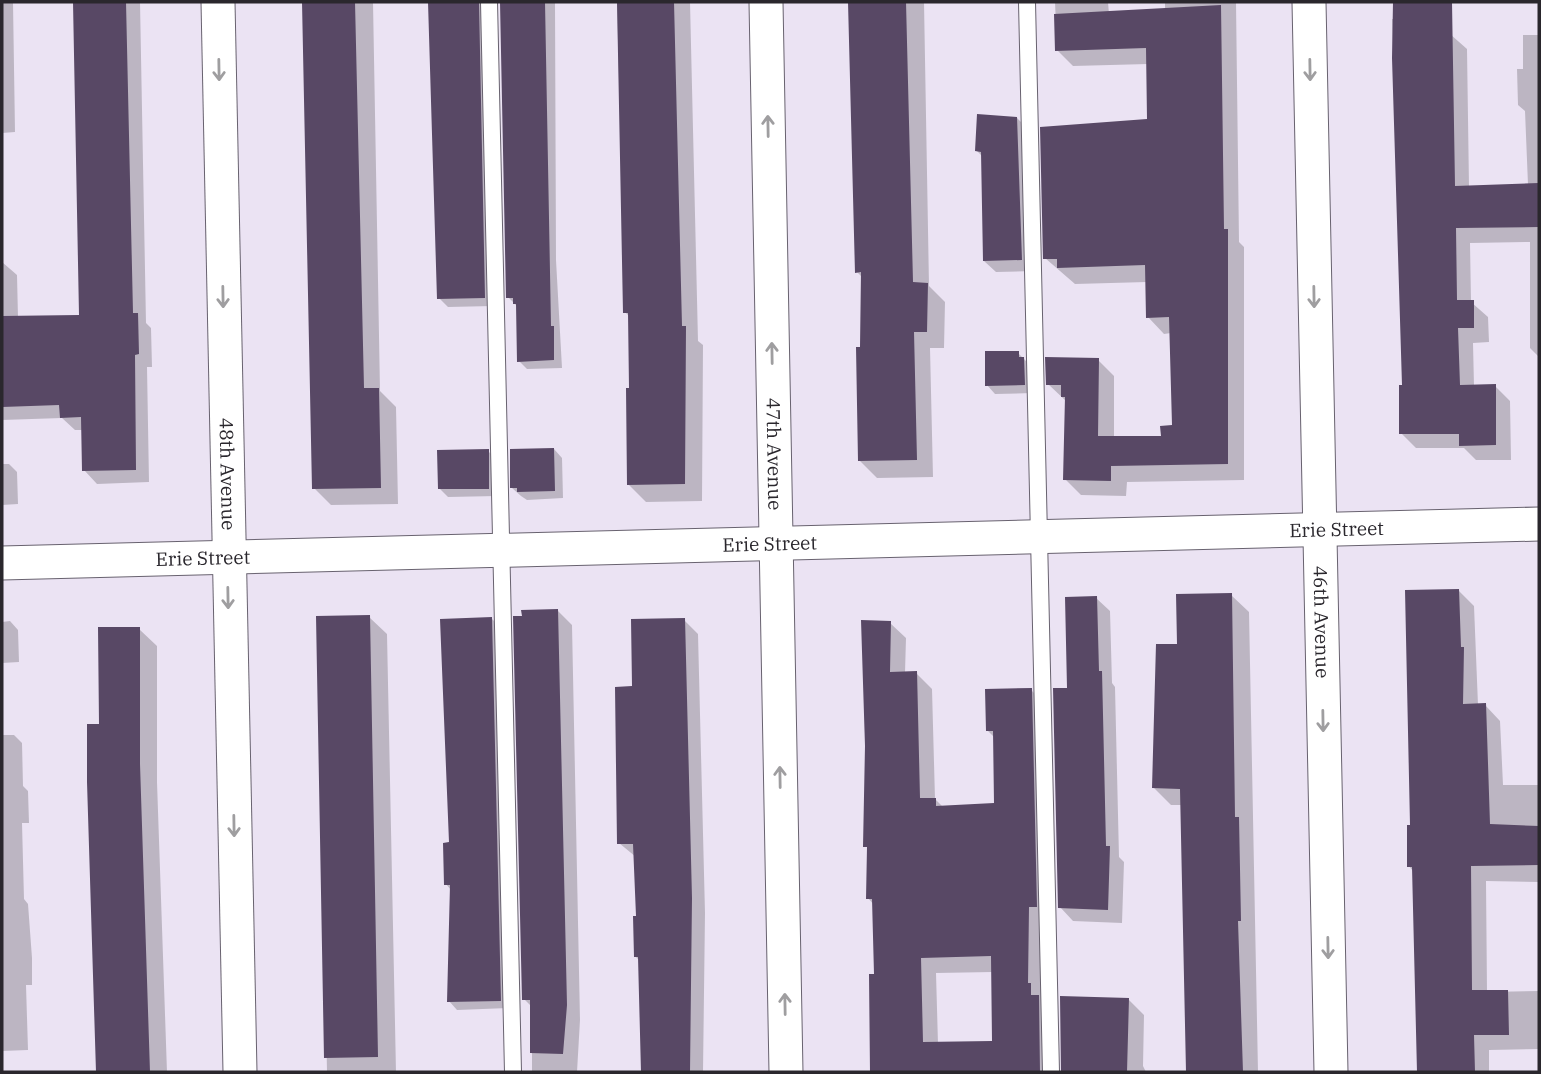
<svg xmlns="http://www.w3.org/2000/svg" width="1541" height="1074" font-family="'IBM Plex Serif',serif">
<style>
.shadow{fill:#0003;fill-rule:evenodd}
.building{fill:#584865;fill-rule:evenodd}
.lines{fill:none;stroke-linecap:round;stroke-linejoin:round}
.service-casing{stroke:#68626f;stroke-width:18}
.minor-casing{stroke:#68626f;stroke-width:35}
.service{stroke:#fff;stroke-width:16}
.minor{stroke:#fff;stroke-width:33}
.oneway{stroke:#9f9ea0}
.labels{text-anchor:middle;stroke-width:7;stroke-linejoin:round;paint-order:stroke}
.street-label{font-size:19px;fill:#2a272d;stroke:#f7f1fe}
</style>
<rect width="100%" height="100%" fill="#ebe3f3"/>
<!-- shadow -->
<path class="shadow" d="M2,2H13L15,132L2,133Z
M75,2H140L146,323L151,328L152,367H147L149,482L97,484L84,470L83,430H75L62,418L2,420V262L17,275L18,318L81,316Z
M304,2H373L380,391L396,407L398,504L331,505L314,488Z
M429,2H491L493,306L448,307L439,298Z
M501,2H555L556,260L562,368L527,369L519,361L518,307L508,297Z
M617,2H690L698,341L703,345L702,501L646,502L629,485L630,317L625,312Z
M851,2H924L929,286L945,302L944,348H930L933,477L877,478L860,461L863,278L857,272Z
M1055,2H1108L1109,14L1165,12V2H1236L1239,242L1244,247V480L1127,482L1126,496L1081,495L1065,479L1066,401L1048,384L1098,360L1114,376V438H1162L1174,427L1171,333L1164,334L1148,317L1147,282L1075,284L1045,258L1149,121L1148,64L1073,66L1057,50Z
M1395,2H1450V34L1467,49L1469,187L1528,185L1525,111L1518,105L1517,69H1523V35H1539V357L1530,348V242L1470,243L1471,302L1488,317L1489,342L1473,343L1474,386H1495L1510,401L1511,460H1476L1464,448H1416L1401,433L1404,387L1392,19H1396Z
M1017,118L1029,130L1033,271L996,272L984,261L983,157L977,151Z
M1018,353L1032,367L1033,393L995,394L987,385Z
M554,449L562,458L563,498L527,500L521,496L512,488Z
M488,451L496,459L497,496L448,497L440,489Z
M2,464H9L17,472L18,504L2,505Z
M1459,591L1474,606L1478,705H1485L1500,721L1503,785H1539V882L1486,881L1487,992L1539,991V1049L1489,1050V1072H1418L1413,871L1409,866L1412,827Z
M1231,595L1249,612L1258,1072H1187L1182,805H1171L1154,788L1179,646Z
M1096,598L1110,611L1112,683L1115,687L1119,857L1124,862L1122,923L1073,921L1060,907L1069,690Z
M558,611L572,625L580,1020L577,1072H524L532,1071V1007L524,999Z
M369,617L387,634L396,1072H327L318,618Z
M492,619L500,627L508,1008L457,1010L449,1001L451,890L446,884Z
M684,620L698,634L705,913L703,1072H643L640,961L636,957L638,918L636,857L619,843L634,688Z
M10,621L18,630L19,662L2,663V622Z
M863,622L890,623L906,638L905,673H916L932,689L935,799L943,807L996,804L995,738L987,730L1031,690L1047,706L1056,1072H873L871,976H876L874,905L868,898ZM993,972L994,1043L938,1044L936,973Z
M139,629L157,646V782L167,1072H97L89,726H101Z
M2,735H14L22,743L23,786L28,791L29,823H22L24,899L28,904L32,958V985H26L28,1050L2,1051Z
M1062,997L1129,1000L1144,1015L1143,1066L1146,1072H1063Z"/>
<!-- building -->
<path class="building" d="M73,2H126L133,313H138L139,354L135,355L136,470L82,471L81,417L60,418L59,405L2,407V316L79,315Z
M302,2H355L364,388H379L381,488L312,489Z
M428,2H479L485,298L437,299Z
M500,2H545L551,326H554V360L517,362L516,304H513V298H506Z
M617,2H674L682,326H686L685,484L627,485L626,388H629L628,313H623Z
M848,2H906L913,282L928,283L927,332H914L917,460L858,461L856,347H860L861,272L855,273Z
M1393,2H1452L1455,186L1539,183V227L1456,228L1457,300H1474V328H1458L1460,385L1496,384V445L1459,446V434H1399V385H1402L1392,58Z
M1221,5L1224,229H1228V464L1111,466V481L1063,480L1065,397H1061V385H1046L1045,357L1099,358L1098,436H1161L1160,426L1172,425L1169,317L1146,318L1145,265L1057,268V259H1043L1040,127L1147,119L1146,48L1055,51L1054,14Z
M977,114L1017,117L1022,260L983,261L981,152L975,151Z
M985,351H1019V357H1024L1025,385L985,386Z
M554,448L555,491L517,492V488H510V449Z
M489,449V489H438L437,450Z
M1459,589L1461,647H1464L1463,704L1486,703L1490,824L1539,826V865L1471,866L1472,990H1508L1509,1035H1474L1475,1072H1417L1412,867H1407V825H1410L1405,590Z
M1232,593L1235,817H1239L1241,921H1238L1243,1072H1186L1180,789L1152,788L1156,644H1177L1176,594Z
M1097,596L1099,671H1102L1106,846H1110L1108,910L1058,908L1053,688H1067L1065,597Z
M558,609L567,1005L563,1054L530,1053V1000H522L513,616H522L521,610Z
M370,615L378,1057L324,1058L316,616Z
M492,617L501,1001L447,1002L450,885H444L443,843L449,842L440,619Z
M685,618L692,898L690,1072H641L638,957H634L633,916H636L633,844H617L615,687L632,686L631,619Z
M861,620L891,621L890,672L917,671L920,798H936V806L994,803L993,731H986L985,689L1032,688L1037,907H1029L1028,983H1031V995H1039L1040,1072H870L869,974H874L872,899H866L867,847H863L865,746ZM991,956L992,1041L923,1042L921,958Z
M98,627H140V764L150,1072H96L87,782V724H99Z
M1060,996L1129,998L1127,1072H1061Z"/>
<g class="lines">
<!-- service casing -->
<g class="service-casing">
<path id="service" d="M489,2L513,1072
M1027,2L1051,1072"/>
</g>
<!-- minor casing -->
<g class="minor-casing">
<g id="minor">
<path id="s1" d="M218,2L240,1072"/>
<path id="s2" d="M766,2L786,1072"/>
<path id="s3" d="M1309,2L1331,1072"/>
<path id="s4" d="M2,563L1539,524"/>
</g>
</g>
<!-- service -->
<use href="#service" class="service"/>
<!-- minor -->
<use href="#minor" class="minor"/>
</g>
<!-- one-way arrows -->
<defs><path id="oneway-shaft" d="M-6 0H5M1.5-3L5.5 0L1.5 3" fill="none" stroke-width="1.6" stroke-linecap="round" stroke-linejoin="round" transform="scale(1.75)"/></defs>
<g class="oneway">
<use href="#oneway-shaft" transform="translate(219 70) rotate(89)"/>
<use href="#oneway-shaft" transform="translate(1310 70) rotate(89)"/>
<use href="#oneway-shaft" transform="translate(768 126) rotate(-91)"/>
<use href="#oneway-shaft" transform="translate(223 297) rotate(89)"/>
<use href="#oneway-shaft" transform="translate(1314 297) rotate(89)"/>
<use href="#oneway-shaft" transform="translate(772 353) rotate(-91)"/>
<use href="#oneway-shaft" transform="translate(228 598) rotate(89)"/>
<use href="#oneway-shaft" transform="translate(1323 721) rotate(89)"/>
<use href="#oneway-shaft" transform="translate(780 777) rotate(-91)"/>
<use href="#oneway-shaft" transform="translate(234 826) rotate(89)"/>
<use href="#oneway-shaft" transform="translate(1328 948) rotate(89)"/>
<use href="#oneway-shaft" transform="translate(785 1004) rotate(-91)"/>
</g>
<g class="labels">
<!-- street labels -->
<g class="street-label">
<text dy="7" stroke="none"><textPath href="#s2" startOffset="452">47th Avenue</textPath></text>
<text dy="7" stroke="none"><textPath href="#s1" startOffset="472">48th Avenue</textPath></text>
<text dy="7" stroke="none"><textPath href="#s4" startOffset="1335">Erie Street</textPath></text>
<text dy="7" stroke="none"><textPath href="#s4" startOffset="768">Erie Street</textPath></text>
<text dy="7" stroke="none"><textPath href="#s4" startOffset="201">Erie Street</textPath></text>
<text dy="7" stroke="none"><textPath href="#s3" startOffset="620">46th Avenue</textPath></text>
</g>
</g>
<!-- border -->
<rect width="1541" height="1074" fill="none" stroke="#2a272d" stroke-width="7"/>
</svg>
